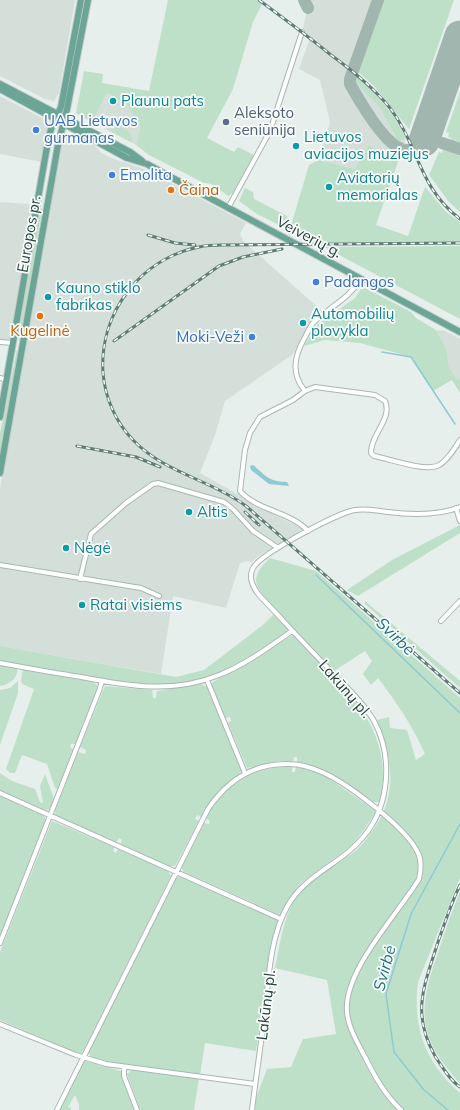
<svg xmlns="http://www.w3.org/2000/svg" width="460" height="1110" font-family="Mulish,sans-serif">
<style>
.built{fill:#d4dfda}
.green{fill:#bfe0c8}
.water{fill:#8ec9d4}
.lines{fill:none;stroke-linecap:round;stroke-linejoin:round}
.stream{stroke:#8ec9d4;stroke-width:1.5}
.taxiway{stroke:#a2b6b0;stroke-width:12}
.runway{stroke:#a2b6b0;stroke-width:31}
.minor-casing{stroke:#a8b8b2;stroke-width:6}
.primary-casing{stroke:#c2cac8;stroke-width:8}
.minor{stroke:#fff;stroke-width:4}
.primary{stroke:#6aa596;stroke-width:6}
.rail-casing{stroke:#5f7d75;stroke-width:3}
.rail{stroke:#f7fbf9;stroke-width:1.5;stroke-dasharray:4.5;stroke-linecap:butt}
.culture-dot{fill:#0f9aa8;stroke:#f7fbf9;stroke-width:1.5}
.service-dot{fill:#5c6f8a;stroke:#f7fbf9;stroke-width:1.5}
.shop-dot{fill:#3f7fe0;stroke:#f7fbf9;stroke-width:1.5}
.food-dot{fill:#e8710a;stroke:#f7fbf9;stroke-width:1.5}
.labels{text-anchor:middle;stroke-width:3.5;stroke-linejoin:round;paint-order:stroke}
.culture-label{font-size:15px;fill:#0d838f;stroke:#f7fbf9;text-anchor:start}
.service-label{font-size:15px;fill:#4e5e75;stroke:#f7fbf9;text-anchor:start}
.shop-label{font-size:15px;fill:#366cbe;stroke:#f7fbf9;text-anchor:start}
.food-label{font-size:15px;fill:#c56008;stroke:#f7fbf9;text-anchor:start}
.street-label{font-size:15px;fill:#24423a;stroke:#f7fbf9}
.water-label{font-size:16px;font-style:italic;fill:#1c6f80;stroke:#f7fbf9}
</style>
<rect width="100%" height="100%" fill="#e6efeb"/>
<!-- built -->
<path class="built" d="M0,0H75L59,93L54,101L45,99L0,76Z
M308,0H382L357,71L355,82L380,108L397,140L400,141L406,138L399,159L368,145L355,169L319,160L330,122L320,80L299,69L310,38L302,32L309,3Z
M107,93L127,104L140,127L136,145L92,122Z
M0,96L44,119L48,130L42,162L0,154Z
M68,133L93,144L100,152L114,159L147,170L246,223L240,234L244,242L321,310L292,355L225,401L215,435L200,473L269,512L303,529L258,556L252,562L246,561L240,563L226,608L173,596L161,674L0,646V488L61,139Z
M0,202L29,204L34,207L11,339L6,340H0Z
M436,330L445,331L460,339V380L456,378L449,367L446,348Z"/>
<!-- green -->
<path class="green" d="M168,0H256L262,4L253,22L233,89L207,138L234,152L238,147L254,155L233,193L229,196C221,192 214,182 204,183L149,155L136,145L140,127L127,104L107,93L92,122L76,113L84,71L103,74L102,83L149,91Z
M382,0H454L409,129L374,86L357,71Z
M356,76C377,93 394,114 406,138L400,141L397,140L380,108L355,82Z
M460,92V144L451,140V138L448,137L449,133L446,132Z
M119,126C125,130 135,133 131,142L110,131Z
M368,145L399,159L376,225L408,236L425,187L446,212L460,222V242L315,243L290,229L309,165L319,160L355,169Z
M448,148L460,152V212L449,202L429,175L439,152L442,153L443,149L447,151Z
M245,188L253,192L254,199L287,216L288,220L285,228L257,214L239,201Z
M41,208L42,209L21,338L19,340L18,338L39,209Z
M460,246V319L324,247Z
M365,288L411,312L416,318L436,330L446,348L449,367L456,378L460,380V393L452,380L433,391L411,357L360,343L325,340L304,346L317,325L355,298L361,289Z
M17,349L18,352L0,461V433Z
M460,525V533L358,596L347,590L392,560Z
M270,558L316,571L460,698V878L418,982C412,1028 426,1063 460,1093V1110H255L256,1098L267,1069L291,1067L303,1039L336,1034L327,980L275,968C281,940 284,910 303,888C317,873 336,865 353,853C361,847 367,838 373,830C399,794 392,759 377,720L389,717L390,728L407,730L416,760L425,754C413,726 396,702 378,678L371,685L363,674L372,661L365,651L334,671C320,656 257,597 256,581C256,571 264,564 270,558Z
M365,601L460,681V688L365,604Z
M274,614L288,628L286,633C263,647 240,664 215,674C170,691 126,683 81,675C54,670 27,665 0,661V646L176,677L204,670L264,624Z
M293,635C340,685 397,725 380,802H373L326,771L297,762V757H294L293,761H279L247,768L228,723L231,721L230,717L225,718L212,685L213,682Z
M0,664L17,667C19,678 10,684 0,686Z
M23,669L93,682L97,685V690L76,744H71L70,747L74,750L58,789L55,788L47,764L22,755L15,773H10L6,769L34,689L22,684L21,680Z
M18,681V693L0,745V690L10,688Z
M201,684L207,687L242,770L240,773L218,791L201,817L197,815L195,819L199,821L175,866H167L120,845L122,840L119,838L116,843L56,816L55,811L78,752L85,754L86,750L80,747L105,686L152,690L153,698H156L157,691Z
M292,767V772H295L296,767L314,771L324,775L376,811L366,827L352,845L301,883L285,905L280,915L184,872L182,869V865L204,823L209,824L210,821L206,818C225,781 252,767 292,767Z
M0,773L12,781L35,789L40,802L43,803L40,786L45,774L54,799L51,809L47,810L43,809L0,790Z
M0,795L43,814L46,821L0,939Z
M52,821L114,847L113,851L116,853L118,849L167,870L171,876L84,1050L80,1054L0,1020V952Z
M177,877H182L279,920L267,977L256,1051L205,1043L200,1075L107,1062L92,1058L88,1052L175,879Z
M460,892V1083C455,1079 451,1072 446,1067C414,1026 423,995 439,950C445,930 452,911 460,892Z
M86,1061L121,1071L135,1110H79V1104L75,1095L68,1107L71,1108V1110H60L83,1063Z
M132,1070L199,1078L194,1110H140L127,1074Z"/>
<!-- water -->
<path class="water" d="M253,465C266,476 269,482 287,482L289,486L269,484L251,470L250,466Z"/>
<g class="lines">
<!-- stream -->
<path class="stream" d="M382,352L411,357L455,424
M316,575L460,713
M448,1110L424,1090L394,1052L386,994L411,914L460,824"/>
<!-- taxiway -->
<path class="taxiway" d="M304,0L308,8
M378,0L350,79V84C359,100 384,144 402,149C410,152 418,147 424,141
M442,143L460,149"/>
<!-- runway -->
<path class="runway" d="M424,141L460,36"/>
<!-- minor casing -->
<g class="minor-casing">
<path id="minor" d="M228,208L270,131L302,32
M0,342L13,343
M0,378L7,380
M305,391C291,374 294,357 304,339C307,334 309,328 313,323C329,307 349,299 361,279
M456,508L460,521
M308,531C291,512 256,510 240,491L245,450L250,433L260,417L293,400L305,391L315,387L375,395L385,401C393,418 370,436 371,453L374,456C390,459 422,471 437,466C446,463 455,448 460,440
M0,565L141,588L159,596
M80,579L91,534L126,503L153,484L158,483L224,502L233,509L253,531L278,548
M441,621L460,601
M0,663C27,668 54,673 81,677C128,686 173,694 219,675C245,665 269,647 292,631
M207,680L245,773
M0,793L281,919
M0,943L99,691L102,681
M0,1024L76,1055L106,1064L255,1084
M124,1068V1076L137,1110
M57,1110L208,809C227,781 253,763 289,764C301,764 313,768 324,773C348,784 407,828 418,853C422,861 421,870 419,879C398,914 343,971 347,1012C348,1027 358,1044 365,1057C375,1077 385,1095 401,1110
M252,1110C256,1077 261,1044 265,1011C269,976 270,938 287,907C305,874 342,864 364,836C390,805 393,756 374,721C363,702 345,686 330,670C306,646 283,620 259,595C253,587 248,578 253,568C260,554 339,512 355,510C366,508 377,511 388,512C412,515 437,516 460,507"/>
</g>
<!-- primary casing -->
<g class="primary-casing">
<path id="primary" d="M0,84L130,152L142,161
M0,89L127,158L147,164L167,175L460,332
M0,417L48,141L51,129L61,107L81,0
M0,473L58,145L67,109L88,0"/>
</g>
<!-- minor -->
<use href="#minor" class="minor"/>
<!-- primary -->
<use href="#primary" class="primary"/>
<!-- rail casing -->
<g class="rail-casing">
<path id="rail" d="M259,0C283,18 308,36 331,55C353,71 373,87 390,108C419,146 418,187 460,219
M148,235L175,243L195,245
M460,243L223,245C215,245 207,245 199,247C140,259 99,313 103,373C105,398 116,423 134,441C165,473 211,480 246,506L460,693
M114,341L219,266L243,257L282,249
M77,446L136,457L160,467
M245,512L259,525
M460,885C451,903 445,923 438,942C424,986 411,1013 435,1056C442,1067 450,1080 460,1087"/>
</g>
<!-- rail -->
<use href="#rail" class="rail"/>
</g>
<!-- markers -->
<g class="culture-dot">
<circle cx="113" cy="101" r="4"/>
<circle cx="296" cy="146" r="4"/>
<circle cx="329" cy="187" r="4"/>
<circle cx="48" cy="297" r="4"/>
<circle cx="303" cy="323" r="4"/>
<circle cx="189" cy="512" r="4"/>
<circle cx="66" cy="548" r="4"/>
<circle cx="82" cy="605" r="4"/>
</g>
<circle class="service-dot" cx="226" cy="122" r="4"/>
<g class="shop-dot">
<circle cx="36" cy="130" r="4"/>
<circle cx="112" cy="175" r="4"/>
<circle cx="316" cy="282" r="4"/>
<circle cx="252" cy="337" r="4"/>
</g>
<g class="food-dot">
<circle cx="171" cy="190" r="4"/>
<circle cx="40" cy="316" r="4"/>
</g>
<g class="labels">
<!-- culture labels -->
<g class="culture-label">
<text x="121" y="106">Plaunu pats</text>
<text x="304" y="142">Lietuvos<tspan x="304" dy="17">aviacijos muziejus</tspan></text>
<text x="337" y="183">Aviatorių<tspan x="337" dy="17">memorialas</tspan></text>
<text x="56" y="293">Kauno stiklo<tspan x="56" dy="17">fabrikas</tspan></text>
<text x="311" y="319">Automobilių<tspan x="311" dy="17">plovykla</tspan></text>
<text x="197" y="517">Altis</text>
<text x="74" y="553">Nėgė</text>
<text x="90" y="610">Ratai visiems</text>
</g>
<!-- service labels -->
<g class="service-label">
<text x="234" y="118">Aleksoto<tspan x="234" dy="17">seniūnija</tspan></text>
</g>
<!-- shop labels -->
<g class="shop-label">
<text x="44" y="126">UAB Lietuvos<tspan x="44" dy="17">gurmanas</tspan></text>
<text x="120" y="180">Emolita</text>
<text x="324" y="287">Padangos</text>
<text x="244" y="342" text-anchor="end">Moki-Veži</text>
</g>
<!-- food labels -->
<g class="food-label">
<text x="179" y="195">Čaina</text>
<text x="40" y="336" text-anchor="middle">Kugelinė</text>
</g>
<!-- street labels -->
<g class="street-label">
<text transform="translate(29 234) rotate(-80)" y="5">Europos pr.</text>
<text transform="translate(309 237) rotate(28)" y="5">Veiverių g.</text>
<text transform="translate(345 689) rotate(49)" y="5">Lakūnų pl.</text>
<text transform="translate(266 1005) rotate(-83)" y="5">Lakūnų pl.</text>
</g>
<!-- water labels -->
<g class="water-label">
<text transform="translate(396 636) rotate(44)" y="6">Svirbė</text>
<text transform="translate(384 968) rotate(-75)" y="6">Svirbė</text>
</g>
</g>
</svg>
